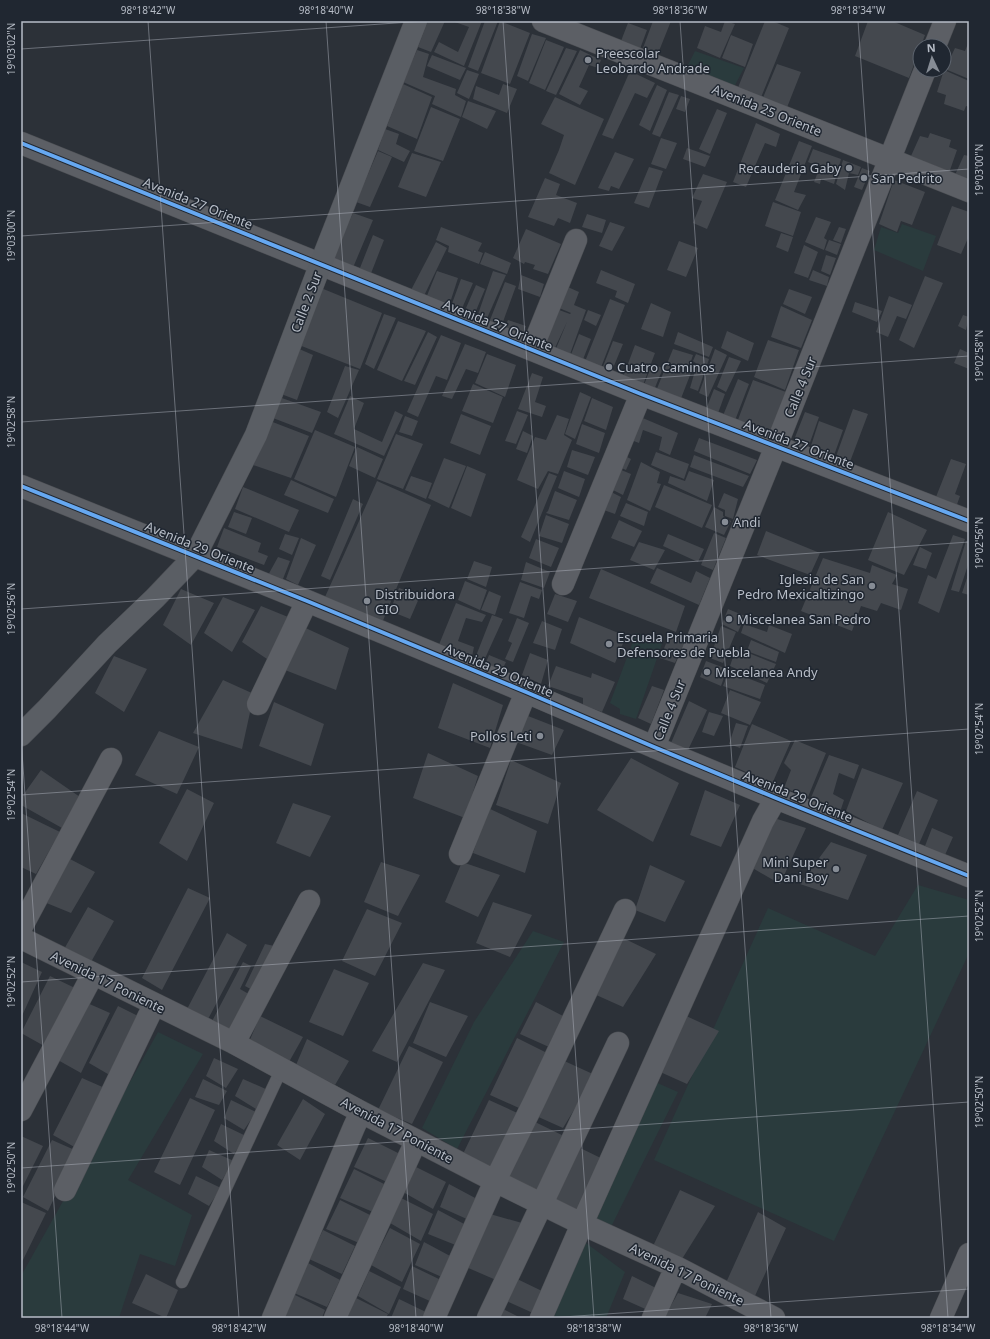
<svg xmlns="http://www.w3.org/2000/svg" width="990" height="1339" font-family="'Noto Sans',sans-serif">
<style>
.green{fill:#2a3b3d}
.building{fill:#44484e}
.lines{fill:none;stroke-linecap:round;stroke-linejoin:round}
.service-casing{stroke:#4a4d52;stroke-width:13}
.minor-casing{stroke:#4a4d52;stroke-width:23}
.secondary-casing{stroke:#4a4d52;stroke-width:23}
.service{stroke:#5c5f65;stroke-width:12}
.minor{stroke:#5c5f65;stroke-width:22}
.secondary{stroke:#5a5e64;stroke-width:22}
.cycleway-casing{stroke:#202731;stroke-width:6}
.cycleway{stroke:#66a8f1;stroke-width:4}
.ticks{fill:none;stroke:#b7bdc7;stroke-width:1;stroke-opacity:0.45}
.poi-dot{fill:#868c95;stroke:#202731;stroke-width:1.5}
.labels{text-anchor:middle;stroke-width:3;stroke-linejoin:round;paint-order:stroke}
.poi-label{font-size:13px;fill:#b7bdc7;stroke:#202731;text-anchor:start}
.street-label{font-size:13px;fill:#b7bdc7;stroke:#202731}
.neatline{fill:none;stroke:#b7bdc7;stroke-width:1.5}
.ticks-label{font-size:10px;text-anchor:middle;fill:#b7bdc7}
</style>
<rect width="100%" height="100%" fill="#2c3138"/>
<!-- green -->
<path class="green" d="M695,51L744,68L733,89L685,71Z
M902,224L936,236L923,271L874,250L881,227L898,233Z
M636,633L663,641L636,719L620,714V709L610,703Z
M918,885L969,900V953L834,1241L654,1160L768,908L875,956Z
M533,931L564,942L457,1149L422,1128L474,1022Z
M158,1032L203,1054L128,1180L192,1215L175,1266L140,1254L119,1318H21V1276Z
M653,1081L678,1092L610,1229L591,1220Z
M582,1240L625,1272L606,1318H547Z"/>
<!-- building -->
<path class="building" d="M428,21H445L431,52L418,47Z
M452,21H482L464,66L434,52L439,42L458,52L469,27Z
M485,21H498L478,71L468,67Z
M500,21L530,33L510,84L481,73Z
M653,21H671L657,56L643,48Z
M725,21L735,24L720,58L697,48L705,26L721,32Z
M765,21H772L789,28L760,100L737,90Z
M868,21H892L925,35L909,78L855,56Z
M628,23L647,30L640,49L621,41Z
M532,34L546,38L528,81L517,76Z
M731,35L753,44L745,67L722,58Z
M546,40L564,47L545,90L529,83Z
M969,41V79L945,69L955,48L965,51Z
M566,48L577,51L556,95L546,91Z
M417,50L429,54L423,77L456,89L455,95L466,101L461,117L432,104L435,96L403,82Z
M580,50L601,60L598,68L589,65L579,87L588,91L580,105L559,94Z
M432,55L466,68L460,80L427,66Z
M777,64L801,72L786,110L762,100Z
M467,70L479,74L469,99L457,93Z
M944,70L969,81V107L966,106L964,111L944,104L946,95L937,92Z
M630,71L655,83L647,98L635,93L613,139L602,135Z
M403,84L432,97L417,139L387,126Z
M503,84L517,89L507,113L473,99L476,86L499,95Z
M657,85L667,90L650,131L639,125Z
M669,92L679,95L660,137L652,134Z
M681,96L690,99L685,112L676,109Z
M555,97L604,119L575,185L549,173L559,150L564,135L541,124Z
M468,101L496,111L487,129L462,117Z
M431,107L460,119L443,161L414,151Z
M717,109L727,113L710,154L699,149Z
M756,123L780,134L776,147L765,143L746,187L733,182Z
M385,129L399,134L396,144L410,151L404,162L378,150Z
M930,133L951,140L949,147L957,150L949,173L911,156L920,136L928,138Z
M661,138L677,143L666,169L651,164Z
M799,141L812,146L794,192L806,195L798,210L775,200Z
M687,148L710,156L705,167L683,159Z
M813,149L841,159L834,184L821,179L820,184L814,182L820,167L808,162Z
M378,151L392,157L370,207L356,202Z
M615,152L634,159L619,189L611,186L609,191L598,188Z
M412,153L441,162L426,197L398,187Z
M964,155L969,156V181L955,175Z
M843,160L861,167L858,175L849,173L845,190L836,184Z
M649,167L663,171L649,208L634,203Z
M862,168L870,171L862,190L854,187Z
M703,174L727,182L707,229L693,223L702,201L692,198Z
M545,178L560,184L556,195L577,203L570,223L558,218L554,226L528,217Z
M894,180L925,192L912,225L901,221L897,232L879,224Z
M773,202L801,212L793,236L765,226Z
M952,206L969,212V236L961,254L937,245Z
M353,213L373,220L352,270L332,260Z
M587,214L606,220L602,233L582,227Z
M816,217L831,222L824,238L827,240L824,250L805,242Z
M610,222L625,227L612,251L599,246Z
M441,227L482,243L478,251L483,253L479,264L448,252L449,246L436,240Z
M839,227L846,229L841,243L833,240Z
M526,229L561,244L548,274L533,269L535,265L525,262L524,264L513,258Z
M781,233L793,237L788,252L776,247Z
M373,235L384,240L370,276L358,273Z
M829,240L841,244L837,255L825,250Z
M679,241L698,248L686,277L667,270Z
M436,242L447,248L423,298L410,292Z
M804,245L818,252L808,278L794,273Z
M485,252L511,263L507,274L480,264Z
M826,255L836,258L830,275L821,271Z
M601,270L635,284L628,303L615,297L617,291L596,283Z
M813,270L829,277L827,286L809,280Z
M437,271L458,278L449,306L426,298Z
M493,271L506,275L485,323L476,320Z
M521,275L544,284L540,297L518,289Z
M925,276L943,283L914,348L899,340Z
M461,279L473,283L460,313L450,309Z
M505,282L516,286L500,330L488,325Z
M561,284L579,292L574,305L586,310L569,357L555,351L567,322L553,352L535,345L551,307L570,314L571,313L552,305Z
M476,285L485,289L473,318L463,315Z
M321,288L382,313L360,369L299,345Z
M789,289L812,297L805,314L783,304Z
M889,296L912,305L906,319L897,316L888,337L876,332Z
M610,299L625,305L600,370L584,364Z
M855,302L882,311L877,322L852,312Z
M651,303L671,312L663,337L641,329Z
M781,306L812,320L801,348L771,337Z
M588,310L601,315L596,326L584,320Z
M384,314L396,318L374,369L365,364Z
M963,315L969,317L966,330L958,326Z
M508,320L526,326L522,338L503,331Z
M398,321L426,331L402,381L377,370Z
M727,331L754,343L748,361L721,348Z
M428,332L437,337L415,385L404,381Z
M678,332L713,347L709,357L674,344Z
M579,334L591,339L582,362L570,357Z
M441,335L461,343L447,380L436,376L418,417L407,412Z
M768,340L799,350L785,390L754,377Z
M613,341L623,344L611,373L602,369Z
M465,344L486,352L478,373L466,369L452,399L442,396Z
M635,345L655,353L643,385L623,377Z
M297,348L313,355L297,400L281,394Z
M673,349L693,355L690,364L694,365L680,401L656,391Z
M715,349L727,355L708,397L699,393Z
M960,349L969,353V369L954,363Z
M487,354L516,365L505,397L475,383Z
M696,354L709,359L698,391L690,388L697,364L693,361Z
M729,357L741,361L726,392L717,387Z
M652,364L663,368L654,390L644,385Z
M345,366L359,370L338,418L327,412Z
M532,373L543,377L535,402L546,406L542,417L518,409Z
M738,379L749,384L734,423L722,418Z
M753,380L786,392L769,439L736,425Z
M473,384L503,397L493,423L462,411Z
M714,389L725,394L717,416L705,412Z
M580,392L591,397L575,439L565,434Z
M350,396L364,403L354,429L382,442L395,411L403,415L384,456L334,434Z
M279,397L321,412L312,433L273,418Z
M592,398L613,407L606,430L584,421Z
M853,409L868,414L848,467L834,462Z
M517,411L528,415L516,444L505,441Z
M805,412L819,417L807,451L792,445Z
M461,414L491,426L480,455L450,443Z
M557,415L569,419L564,435L572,440L558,474L548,471L538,489L517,480L535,437L546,440Z
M405,416L418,421L412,436L399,432Z
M638,416L678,433L670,455L659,450L662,437L643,430L639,443L626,438Z
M270,421L309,436L291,478L253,465Z
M819,421L843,430L832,461L809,452Z
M582,424L605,433L599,453L576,444Z
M315,430L355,447L336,497L294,479Z
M523,431L533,436L527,453L516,449Z
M396,434L423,444L403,489L377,479Z
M699,438L757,460L750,474L694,451Z
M357,447L383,459L375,478L349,466Z
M572,450L595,457L588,475L567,467Z
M656,452L689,464L684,479L651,465Z
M619,453L631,459L626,470L615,465Z
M694,455L749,476L743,487L690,467Z
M444,458L466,466L449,508L428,498Z
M951,459L966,464L955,494L960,496L955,510L934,502Z
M641,462L660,472L657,483L661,484L650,511L627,500Z
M467,466L486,474L471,517L451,508Z
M614,467L631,474L623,495L607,487Z
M564,471L585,479L579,497L558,488Z
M689,471L714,480L707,501L668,483L670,476L685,481Z
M549,473L557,476L530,542L521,537Z
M411,476L432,483L426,499L405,490Z
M291,480L334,499L328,513L284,495Z
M377,481L431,505L382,623L325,597Z
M664,485L712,505L702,528L655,507Z
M243,487L299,510L289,532L235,509Z
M605,489L621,497L615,514L598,508Z
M555,491L577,500L569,520L546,513L548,511Z
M724,493L738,499L733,519L725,516V510L718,507Z
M353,499L363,504L330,580L321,576Z
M626,503L648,512L644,526L620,516Z
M714,507L723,512V516L731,521L724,535L705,527Z
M234,512L252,518L246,534L228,527Z
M888,512L927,530L904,575L868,560Z
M546,515L569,524L562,543L539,536Z
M619,520L642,531L634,547L611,538Z
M224,528L261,543L258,552L268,556L264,565L217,547Z
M766,531L820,553L810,575L757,555Z
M714,533L726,538L713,570L701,565Z
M285,534L299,538L292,555L279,549Z
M668,534L704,549L698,562L663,546Z
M953,535L965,539L939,613L918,603L928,575L936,579Z
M301,538L316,545L298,585L286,579Z
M536,539L559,548L551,567L529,558Z
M966,541L969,542V562L959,592L951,590Z
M639,542L665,550L654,570L630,560Z
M920,547L932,553L926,569L913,565Z
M278,557L290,561L281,584L267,577Z
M823,558L870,573L872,565L897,575L892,584L908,589L901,610L881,603L877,611L861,606L852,631L801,611Z
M474,561L492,567L486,587L467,579Z
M526,562L550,572L544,588L521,580Z
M657,568L691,583L696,571L710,578L699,605L650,583Z
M601,569L685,606L676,632L589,598Z
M969,572V595L962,593Z
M465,581L487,590L480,610L458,600Z
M520,582L542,590L539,599L531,596L524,618L509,613Z
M399,588L420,596L410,619L390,611Z
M181,589L214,603L191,645L163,625Z
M489,591L501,596L495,615L481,610Z
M555,594L577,601L568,622L547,614Z
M223,597L255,610L232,652L204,633Z
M456,603L486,615L482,622L466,618L458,641L474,647L471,661L438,647Z
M261,606L293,619L270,661L242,642Z
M728,609L745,616L738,632L722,624Z
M492,615L503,619L482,665L474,661Z
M579,617L626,636L615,663L570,643Z
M517,618L529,623L513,662L505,659L512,643L508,641Z
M542,621L562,629L555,650L533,643Z
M744,624L767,632L769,625L792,634L785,653L741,633Z
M299,625L349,648L336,690L285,670Z
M721,626L736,632L723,663L710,658Z
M670,634L686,639L675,663L660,658Z
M751,640L779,652L776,662L747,651Z
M736,648L776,664L767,683L730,666Z
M530,653L548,660L541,684L522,675Z
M489,655L506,662L501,672L485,665Z
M114,656L147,669L124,712L95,693Z
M706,661L727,669L721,686L700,677Z
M556,666L591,678L592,673L615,682L602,712L583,705V698L548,686Z
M729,671L765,685L760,699L723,686Z
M223,680L254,694L242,749L193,733Z
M453,683L503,705L490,748L438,728Z
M652,686L664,690L651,724L638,718Z
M730,690L761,702L750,725L721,713Z
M689,701L707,710L688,750L671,743Z
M274,702L324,724L311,766L259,746Z
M709,712L723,716L714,736L702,732Z
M528,716L564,730L552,755L516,742Z
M736,723L748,726L740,748L729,744Z
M752,724L791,741L772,784L735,767Z
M159,731L199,747L177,794L135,775Z
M795,740L826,753L808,797L784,788L791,770L784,763Z
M428,753L478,776L465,818L413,798Z
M829,755L859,765L854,779L839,773L833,794L844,800L840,812L810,800Z
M631,758L679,783L653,842L597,810Z
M511,760L561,783L548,824L496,805Z
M862,768L903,783L882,830L846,811Z
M41,770L80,797L62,828L21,805V798Z
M187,789L214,803L187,861L159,843Z
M705,790L740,805L721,847L690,835Z
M917,791L938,800L919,844L898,835Z
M293,803L331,816L310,857L276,843Z
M488,808L537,831L525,873L473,853Z
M21,813L60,832L36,874L21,867Z
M774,818L806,828L780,884L749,866Z
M932,828L953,837L945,855L925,846Z
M831,842L867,855L848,900L800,884Z
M68,858L95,872L71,913L44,902Z
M381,862L420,875L398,916L364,902Z
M462,862L500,875L478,917L445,902Z
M650,865L685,881L665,922L635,910Z
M188,888L210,898L162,990L142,978Z
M493,902L532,915L510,957L476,943Z
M88,907L114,921L91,962L63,951Z
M367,909L402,923L375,976L342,961Z
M227,933L247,945L206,1023L186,1011Z
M621,937L656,954L623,1007L594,994Z
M265,944L279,947L256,992L245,986Z
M21,962L42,972L21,1018Z
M243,962L251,966L240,989L254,997L233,1037L210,1025Z
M423,963L445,970L397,1062L372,1051Z
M334,969L369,983L343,1036L309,1022Z
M50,976L75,988L46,1047L21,1033Z
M85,1002L110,1013L81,1073L56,1059Z
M430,1002L468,1016L446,1057L413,1043Z
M536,1002L563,1016L549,1047L520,1034Z
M118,1006L142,1018L113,1077L89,1063Z
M684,1015L719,1031L687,1084L658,1071Z
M260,1016L303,1037L289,1062L249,1042Z
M517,1038L551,1055L519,1108L490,1095Z
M307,1039L349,1061L335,1085L296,1065Z
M409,1046L443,1062L412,1124L378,1110Z
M214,1058L238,1069L226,1088L206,1076Z
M560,1059L595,1075L563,1128L534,1115Z
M82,1078L107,1089L78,1149L53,1135Z
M203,1079L227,1091L219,1105L195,1097Z
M243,1079L268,1090L256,1109L235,1096Z
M190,1098L215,1110L180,1185L154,1172Z
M303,1099L325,1114L300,1160L277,1145Z
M231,1100L256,1112L244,1130L224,1118Z
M489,1100L524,1116L492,1169L462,1156Z
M533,1121L568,1138L536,1191L507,1178Z
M221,1124L246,1136L234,1154L214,1141Z
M21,1136L43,1146L21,1190Z
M368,1138L400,1154L387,1182L354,1167Z
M52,1140L77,1151L48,1211L23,1197Z
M574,1145L609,1162L577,1214L547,1201Z
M209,1150L234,1161L222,1180L202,1167Z
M414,1166L446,1182L433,1209L403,1192Z
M354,1169L386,1185L373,1212L340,1198Z
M196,1176L221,1188L209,1206L188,1194Z
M449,1184L477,1199L469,1220L440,1207Z
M680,1190L715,1206L682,1259L653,1246Z
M401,1198L433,1214L421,1241L390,1223Z
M340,1200L372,1216L359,1243L326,1229Z
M21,1202L46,1213L21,1264Z
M438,1210L466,1225L458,1246L428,1234Z
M758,1212L786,1228L754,1298L725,1285Z
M490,1214L522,1223L496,1280L466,1267Z
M390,1228L420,1244L402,1282L371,1265Z
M323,1230L355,1246L342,1274L309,1259Z
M424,1242L452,1257L444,1278L415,1265Z
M308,1263L340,1280L327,1307L294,1293Z
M412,1266L441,1280L432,1302L403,1289Z
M369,1271L401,1287L389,1314L358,1296Z
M146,1274L178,1290L166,1318L132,1303Z
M632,1276L660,1290L652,1312L623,1299Z
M513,1277L542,1291L533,1313L504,1300Z
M678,1293L712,1304L705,1318H664Z
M293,1294L325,1310L322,1318H282Z
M356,1298L388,1314L386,1318H347Z
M399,1299L428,1313L426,1318H391Z
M499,1307L521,1318H495Z"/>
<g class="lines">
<!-- service casing -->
<g class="service-casing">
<path id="service" d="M182,1282L282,1068"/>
</g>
<!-- minor casing -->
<g class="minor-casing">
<path id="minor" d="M543,21L969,191
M935,46L945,21
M21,143L641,394L969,521
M532,349L576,240
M21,486L307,601L526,692L654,747L776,798L969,876
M563,584L641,394
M258,704L307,601
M654,747L776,446L925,70
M460,854L526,692
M21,928L111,759
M21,938L234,1043L361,1112L495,1181L582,1224L676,1267L774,1318
M234,1043L309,901
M21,1110L93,974
M65,1190L154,1005
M273,1318L354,1127L361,1112
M335,1318L416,1141
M434,1318L495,1181L534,1102L625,910
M488,1318L618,1043
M541,1318L582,1224L763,821L776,798
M653,1318L676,1267
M941,1318L969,1254"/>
</g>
<!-- secondary casing -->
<g class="secondary-casing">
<path id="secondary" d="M21,735L47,709L107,644L155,598L195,556L256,435L321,263L416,21"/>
</g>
<!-- service -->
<use href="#service" class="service"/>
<!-- minor -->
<use href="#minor" class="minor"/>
<!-- secondary -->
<use href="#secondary" class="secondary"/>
<!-- cycleway casing -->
<g class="cycleway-casing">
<path id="cycleway" d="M21,143L641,394L969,521
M21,486L307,601L526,692L654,747L776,798L969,876"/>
</g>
<!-- cycleway -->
<use href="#cycleway" class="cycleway"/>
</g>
<!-- ticks -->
<path class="ticks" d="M148,21L239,1318M326,21L416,1318M503,21L594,1318M680,21L771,1318M858,21L948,1318M21,49L425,21M21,236L969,169M21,422L969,356M21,609L969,542M21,738L62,1318M21,795L969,729M21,982L969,916M21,1168L969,1102M548,1318L969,1289"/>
<!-- markers -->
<g class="poi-dot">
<circle cx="588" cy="60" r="4"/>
<circle cx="849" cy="168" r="4"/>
<circle cx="864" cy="178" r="4"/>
<circle cx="609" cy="367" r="4"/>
<circle cx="725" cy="522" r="4"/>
<circle cx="872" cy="586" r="4"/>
<circle cx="367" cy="601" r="4"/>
<circle cx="729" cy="619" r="4"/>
<circle cx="609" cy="644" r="4"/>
<circle cx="707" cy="672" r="4"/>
<circle cx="540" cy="736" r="4"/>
<circle cx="836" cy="869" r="4"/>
</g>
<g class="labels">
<!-- poi labels -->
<g class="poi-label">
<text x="596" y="58">Preescolar<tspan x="596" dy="15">Leobardo Andrade</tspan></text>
<text x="841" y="173" text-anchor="end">Recauderia Gaby</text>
<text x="872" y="183">San Pedrito</text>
<text x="617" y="372">Cuatro Caminos</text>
<text x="733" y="527">Andi</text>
<text x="864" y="584" text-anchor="end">Iglesia de San<tspan x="864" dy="15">Pedro Mexicaltizingo</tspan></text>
<text x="375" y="599">Distribuidora<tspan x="375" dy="15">GIO</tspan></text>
<text x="737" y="624">Miscelanea San Pedro</text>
<text x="617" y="642">Escuela Primaria<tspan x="617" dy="15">Defensores de Puebla</tspan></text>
<text x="715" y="677">Miscelanea Andy</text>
<text x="532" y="741" text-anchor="end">Pollos Leti</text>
<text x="828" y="867" text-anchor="end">Mini Super<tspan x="828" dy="15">Dani Boy</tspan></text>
</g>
<!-- street labels -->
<g class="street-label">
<text transform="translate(767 110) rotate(22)" y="5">Avenida 25 Oriente</text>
<text transform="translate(198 203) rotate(22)" y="5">Avenida 27 Oriente</text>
<text transform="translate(306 302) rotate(-69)" y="5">Calle 2 Sur</text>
<text transform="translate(498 325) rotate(22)" y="5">Avenida 27 Oriente</text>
<text transform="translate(800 387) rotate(-68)" y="5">Calle 4 Sur</text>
<text transform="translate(799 444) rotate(21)" y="5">Avenida 27 Oriente</text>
<text transform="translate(200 547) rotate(22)" y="5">Avenida 29 Oriente</text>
<text transform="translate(499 670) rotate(23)" y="5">Avenida 29 Oriente</text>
<text transform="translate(669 710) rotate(-68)" y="5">Calle 4 Sur</text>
<text transform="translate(798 796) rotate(22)" y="5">Avenida 29 Oriente</text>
<text transform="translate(108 982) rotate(26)" y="5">Avenida 17 Poniente</text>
<text transform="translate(397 1130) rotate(28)" y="5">Avenida 17 Poniente</text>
<text transform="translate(687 1274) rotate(26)" y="5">Avenida 17 Poniente</text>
</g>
</g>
<!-- border -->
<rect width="990" height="1339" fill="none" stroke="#202731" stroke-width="44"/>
<!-- north arrow -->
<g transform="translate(932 58) rotate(356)"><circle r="19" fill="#202731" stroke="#5c636d"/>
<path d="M0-3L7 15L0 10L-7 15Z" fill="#868c95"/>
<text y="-6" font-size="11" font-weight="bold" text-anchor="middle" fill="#b7bdc7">N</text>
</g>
<rect x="22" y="22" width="946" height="1295" class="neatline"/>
<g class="ticks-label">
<text x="148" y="14">98°18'42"W</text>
<text x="326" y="14">98°18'40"W</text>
<text x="503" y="14">98°18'38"W</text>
<text x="680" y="14">98°18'36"W</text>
<text x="858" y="14">98°18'34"W</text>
<text transform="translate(11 49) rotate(-90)" y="4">19°03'02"N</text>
<text transform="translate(979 170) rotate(-90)" y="4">19°03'00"N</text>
<text transform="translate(11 236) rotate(-90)" y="4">19°03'00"N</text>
<text transform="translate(979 356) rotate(-90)" y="4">19°02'58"N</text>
<text transform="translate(11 422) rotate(-90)" y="4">19°02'58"N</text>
<text transform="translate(979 543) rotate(-90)" y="4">19°02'56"N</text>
<text transform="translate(11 609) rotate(-90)" y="4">19°02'56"N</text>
<text transform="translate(979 729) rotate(-90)" y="4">19°02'54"N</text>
<text transform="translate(11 795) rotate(-90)" y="4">19°02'54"N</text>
<text transform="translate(979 916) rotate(-90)" y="4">19°02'52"N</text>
<text transform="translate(11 982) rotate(-90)" y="4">19°02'52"N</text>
<text transform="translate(979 1102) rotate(-90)" y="4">19°02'50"N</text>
<text transform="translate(11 1168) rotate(-90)" y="4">19°02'50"N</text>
<text x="62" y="1332">98°18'44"W</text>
<text x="239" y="1332">98°18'42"W</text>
<text x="416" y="1332">98°18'40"W</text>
<text x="594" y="1332">98°18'38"W</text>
<text x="771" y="1332">98°18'36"W</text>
<text x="948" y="1332">98°18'34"W</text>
</g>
</svg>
